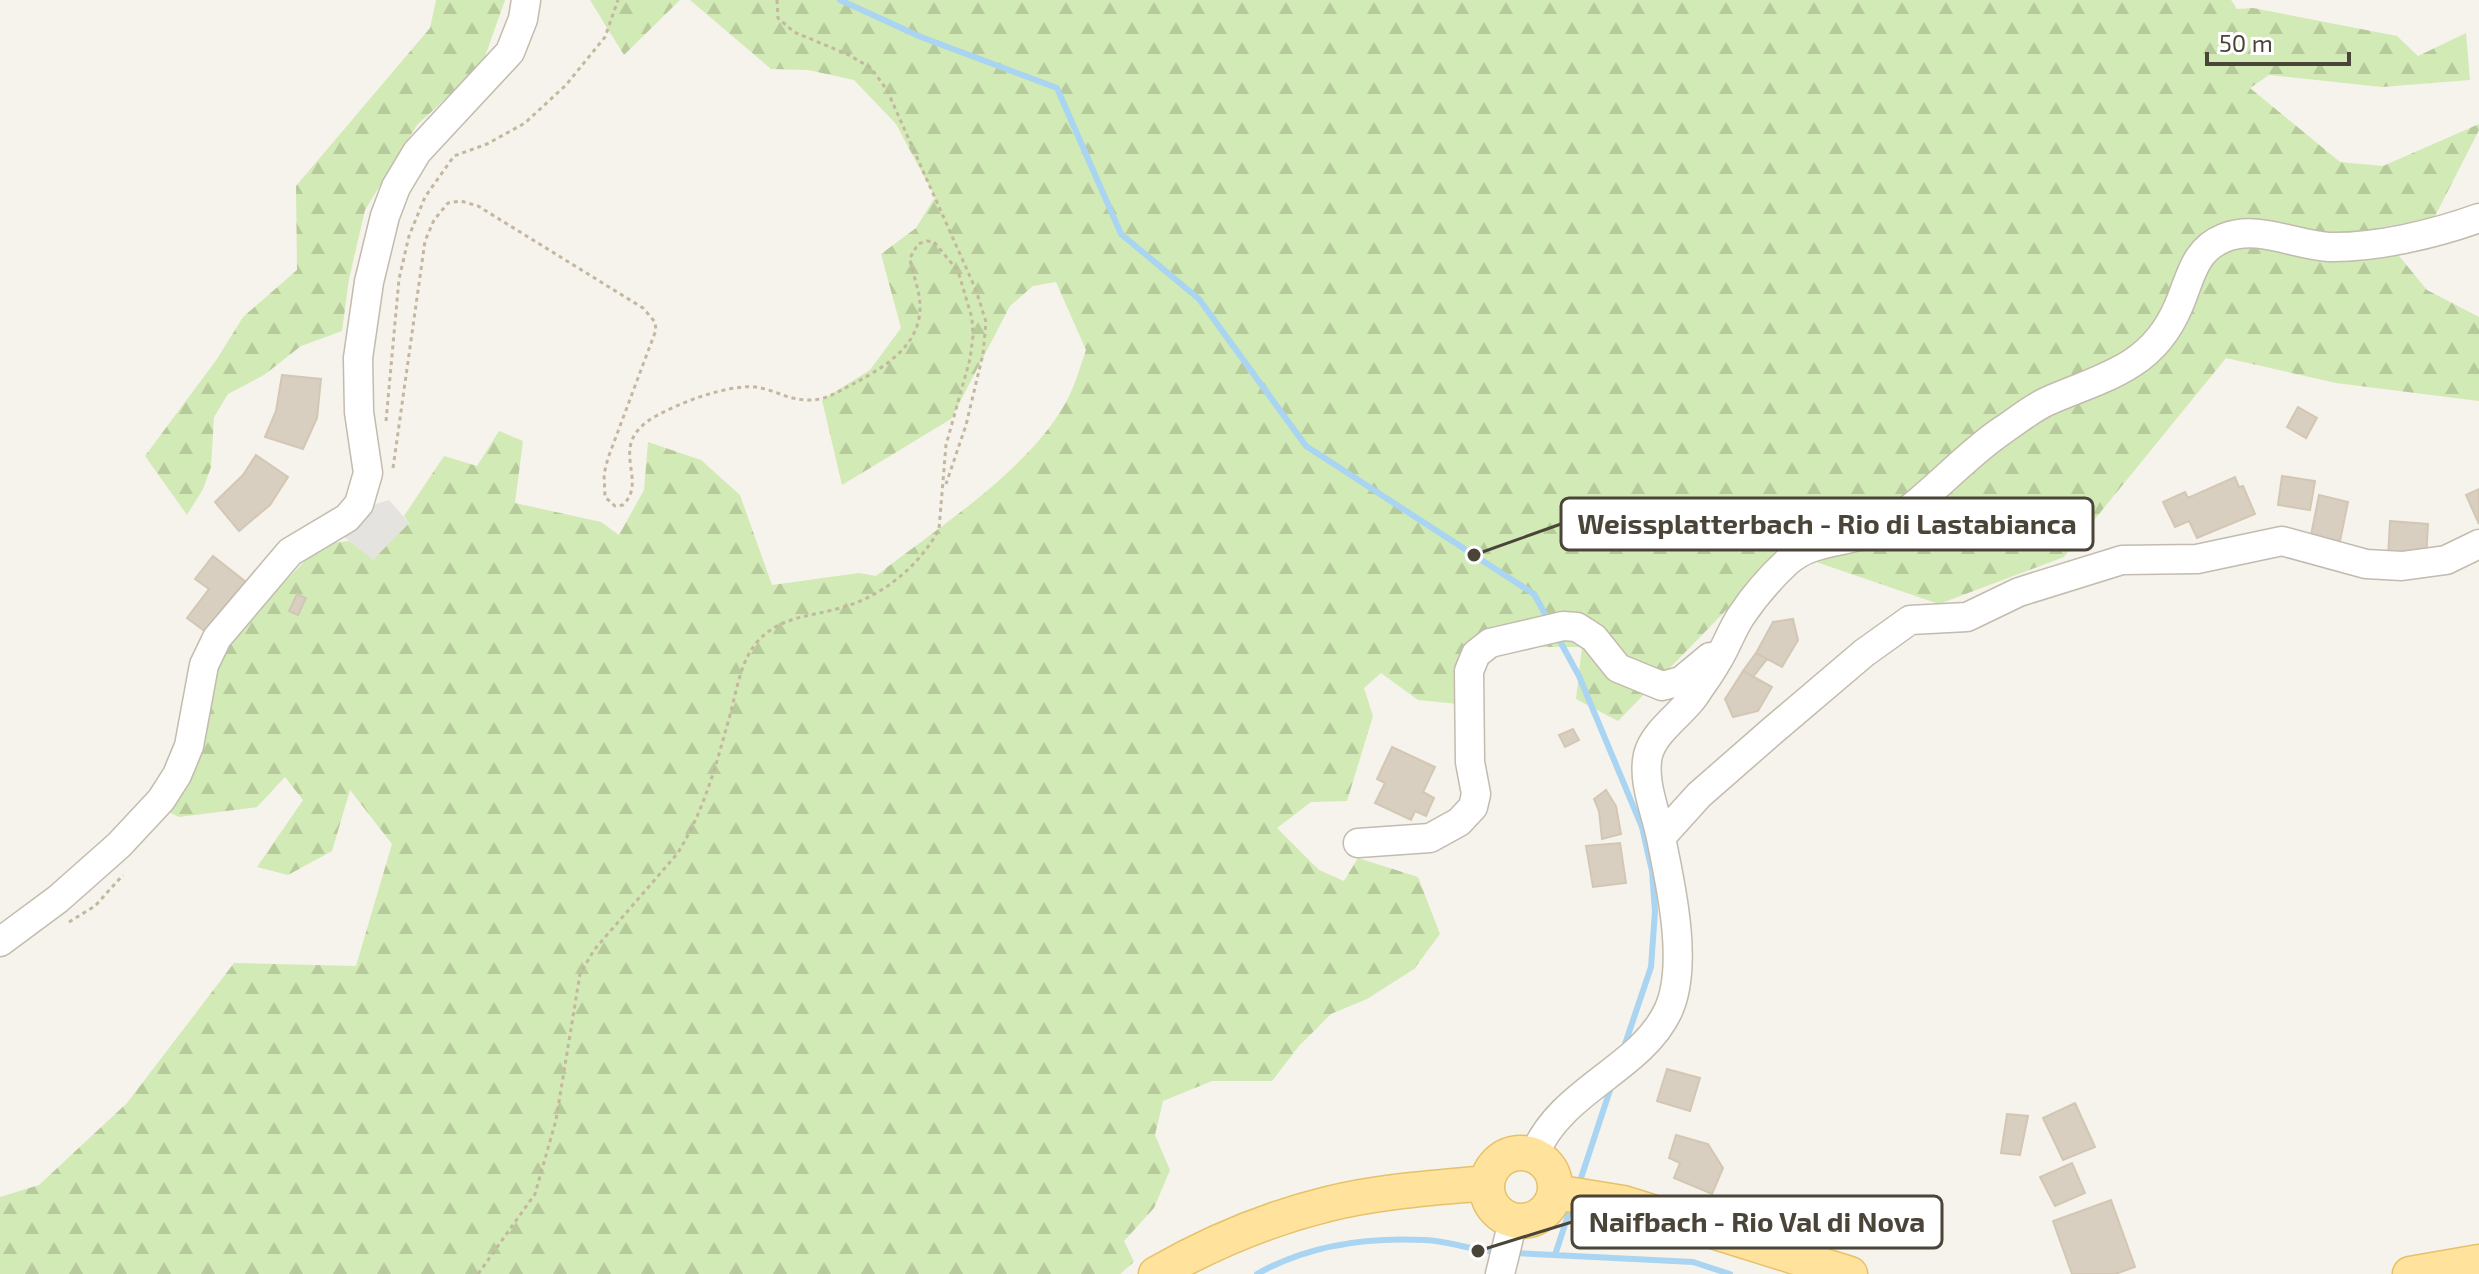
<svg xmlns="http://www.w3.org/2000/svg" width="2479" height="1274" font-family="'Exo 2',sans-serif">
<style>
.forest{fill:url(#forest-firs)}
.parking{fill:#e5e3e0}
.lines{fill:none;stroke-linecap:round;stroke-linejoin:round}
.stream{stroke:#a9d4f2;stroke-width:6}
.building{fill:#d8cfc1;stroke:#d3c7b4;stroke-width:2}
.minor-casing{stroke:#c2bbae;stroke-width:31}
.major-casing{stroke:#e6c16a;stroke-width:37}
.path{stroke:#c4b79f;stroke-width:3;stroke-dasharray:4 4;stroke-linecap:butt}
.minor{stroke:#fff;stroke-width:28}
.major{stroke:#ffe39c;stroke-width:34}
.leader{fill:none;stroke:#4b4439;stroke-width:3}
.callout-dot{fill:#4b4439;stroke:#fff;stroke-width:3}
.callout{fill:#fff;stroke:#4b4439;stroke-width:3}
.callout-label{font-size:28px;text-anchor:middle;font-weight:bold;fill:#4b4439}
</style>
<defs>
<pattern id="forest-firs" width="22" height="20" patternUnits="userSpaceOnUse" patternTransform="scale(2)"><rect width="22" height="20" fill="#d2eab5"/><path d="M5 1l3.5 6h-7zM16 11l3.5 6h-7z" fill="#b6ca9c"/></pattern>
</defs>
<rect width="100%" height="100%" fill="#f6f3ec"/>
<!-- forest -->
<path class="forest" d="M436,0H505L482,65L417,125L365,210L349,279L342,331L301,346L264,375L228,394L214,417L211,467L203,489L187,515L145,456L217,359L243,317L297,270L296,186L430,28Z
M590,0H680L624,55Z
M690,0H2231L2237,9L2253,8L2397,36L2418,56L2466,33L2470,80L2382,87L2269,75L2250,88L2340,162L2383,166L2479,124V130L2434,218L2376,228L2427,290L2479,317V401L2336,383L2226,358L2064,557L1939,604L1784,551L1618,721L1576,699L1582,647H1540L1524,651L1483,629L1458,704L1418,700L1381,673L1364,688L1373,716L1347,801L1311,802L1277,828L1319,870L1344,881L1358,858L1418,877L1440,934L1414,969L1367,999L1331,1014L1299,1046L1272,1081H1212L1163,1101L1155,1135L1170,1170L1154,1208L1124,1241L1134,1262L1120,1274H0V1197L39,1185L127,1103L234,963L356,966L392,844L350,790L332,851L288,875L257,867L303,800L285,777L257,807L179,817L148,802L179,740L191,680L321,544L349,541L373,559L409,523L404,516L444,456L477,466L499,431L523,441L515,503L601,522L619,535L644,490L648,442L701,460L740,495L772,585L859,573L876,576C937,528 1029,470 1066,402C1075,386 1080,367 1086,350L1056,282L1033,286L1010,306L951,419L842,485L822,400L870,370L901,328L881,254L916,228L935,197L896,124L854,80L808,70L771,69Z"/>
<!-- parking -->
<path class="parking" d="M389,500L409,523L373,560L339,533L369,506Z"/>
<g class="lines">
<!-- stream -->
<path class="stream" d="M840,0L921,37L1057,88L1121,234L1199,299L1306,446L1534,594L1549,621
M1556,634L1579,676L1642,827L1652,871L1655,911L1651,967L1624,1047
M1579,1184L1612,1084
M1514,1253L1693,1262L1730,1274
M1555,1255L1571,1206
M1257,1274C1308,1245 1367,1237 1425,1240C1450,1241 1473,1251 1498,1252"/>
</g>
<!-- building -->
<path class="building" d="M282,375L321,379L317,418L303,449L265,437L276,411Z
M2298,407L2317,418L2306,438L2287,427Z
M256,455L288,477L270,505L239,531L215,502L243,475Z
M2282,476L2315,481L2310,510L2278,505Z
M2235,477L2239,487L2243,486L2255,514L2197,538L2189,521L2175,527L2163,502L2185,492L2188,498Z
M2479,489V524L2466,495Z
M2319,495L2348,502L2340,541L2311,535Z
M2390,521L2428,524L2426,559L2388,557Z
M213,556L246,582L206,632L187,618L209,589L195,579Z
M297,594L306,598L298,615L289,611Z
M1793,619L1798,640L1782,667L1756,653L1773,622Z
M1756,653L1767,659L1753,677L1743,671Z
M1743,671L1772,687L1758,711L1733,717L1725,699Z
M1573,729L1579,740L1565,747L1559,735Z
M1392,747L1435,767L1423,792L1434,798L1426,816L1415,811L1411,820L1375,803L1385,783L1377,779Z
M1606,790L1616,806L1621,834L1602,839L1599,811L1594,799Z
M1620,843L1626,883L1593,887L1586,846Z
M1667,1069L1700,1078L1690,1111L1657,1101Z
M2075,1103L2095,1147L2063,1160L2043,1118Z
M2007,1114L2028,1116L2020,1155L2001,1153Z
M1676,1135L1708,1144L1723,1168L1712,1194L1674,1178L1680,1163L1669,1158Z
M2072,1163L2085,1193L2055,1206L2040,1177Z
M2111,1200L2135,1267L2115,1274H2072L2053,1221Z"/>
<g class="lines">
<!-- minor casing -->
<g class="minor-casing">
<path id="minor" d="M1661,837L1699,795L1771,732L1864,653L1910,620L1967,617L2019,592L2122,560L2197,559L2282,541L2366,564L2402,566L2446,560L2479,544
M1358,843L1430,838L1459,822L1473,807L1476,794L1470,762L1469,671L1476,654L1490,643L1563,626L1577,627L1594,638L1618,668L1662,686L1681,681L1710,657
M0,942L58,899L119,845L161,800L177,775L189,746L204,665L217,638L290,552L347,518L359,504L368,473L359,412L358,358L369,282L385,216L396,187L417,152L510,52L523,19L526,0
M1534,1155C1561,1089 1640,1070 1668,1011C1689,966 1671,886 1661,838C1656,812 1642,782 1648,755C1654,731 1682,714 1695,695C1702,684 1710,674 1716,663C1726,648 1731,631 1741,616C1753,598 1770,578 1786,563C1813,537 1851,545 1884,526C1929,500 1961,458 2003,430C2018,420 2032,408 2048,401C2077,388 2106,380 2132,363C2154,349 2169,329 2179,305C2191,277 2194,250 2224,238C2257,224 2294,245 2329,247C2375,248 2435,234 2479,218
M1500,1274L1513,1221"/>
</g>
<!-- major casing -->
<g class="major-casing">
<path id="major" d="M1487 1187a34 34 0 1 1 68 0a34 34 0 1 1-68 0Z
M1555,1192L1623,1203L1850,1274
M1156,1274C1210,1243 1267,1219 1328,1204C1380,1191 1434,1188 1487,1183
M2410,1274L2479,1262"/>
</g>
<!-- path -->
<path class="path" d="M777,0L778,18L794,32L849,55L871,68L887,90L976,290L986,322L983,354L966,425L946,484
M386,421L399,279L409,236L425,197L454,156L487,144L525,123L566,85L605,37L618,0
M393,468L425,241L434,220L448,203L461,201L478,206L643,308L655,322L656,330L608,458L604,474L605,497L615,506L623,505C650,479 604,445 656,416C682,402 714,390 743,387C766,384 785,400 807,400C825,401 837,392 853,384C883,368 921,346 920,306C920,290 912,274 910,258L918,244L927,241L934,242L958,271L972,318L973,336L970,359L946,445L939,529C919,567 881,597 840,608C809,617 780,616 757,642C739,663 736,696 728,722C715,769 703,813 677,854L594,950L580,974L556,1120L535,1194L478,1274
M69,922L95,906L123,875"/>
<!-- minor -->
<use href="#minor" class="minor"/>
<!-- major -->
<use href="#major" class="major"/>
</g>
<!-- callouts -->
<path class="leader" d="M1474 555L1561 524M1478 1251L1572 1222"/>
<g class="callout-dot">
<circle cx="1474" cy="555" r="8"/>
<circle cx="1478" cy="1251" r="8"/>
</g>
<g class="callout">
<rect x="1561" y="498" width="532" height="52" rx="8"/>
<rect x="1572" y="1196" width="370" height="52" rx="8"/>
</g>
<g class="callout-label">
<text x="1827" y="534">Weissplatterbach - Rio di Lastabianca</text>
<text x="1757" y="1232">Naifbach - Rio Val di Nova</text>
</g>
<!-- scale -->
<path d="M2207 52v12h142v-12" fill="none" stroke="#4b4439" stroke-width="4"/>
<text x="2219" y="52" font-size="24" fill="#4b4439" stroke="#ffffff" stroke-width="6" paint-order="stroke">50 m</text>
</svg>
